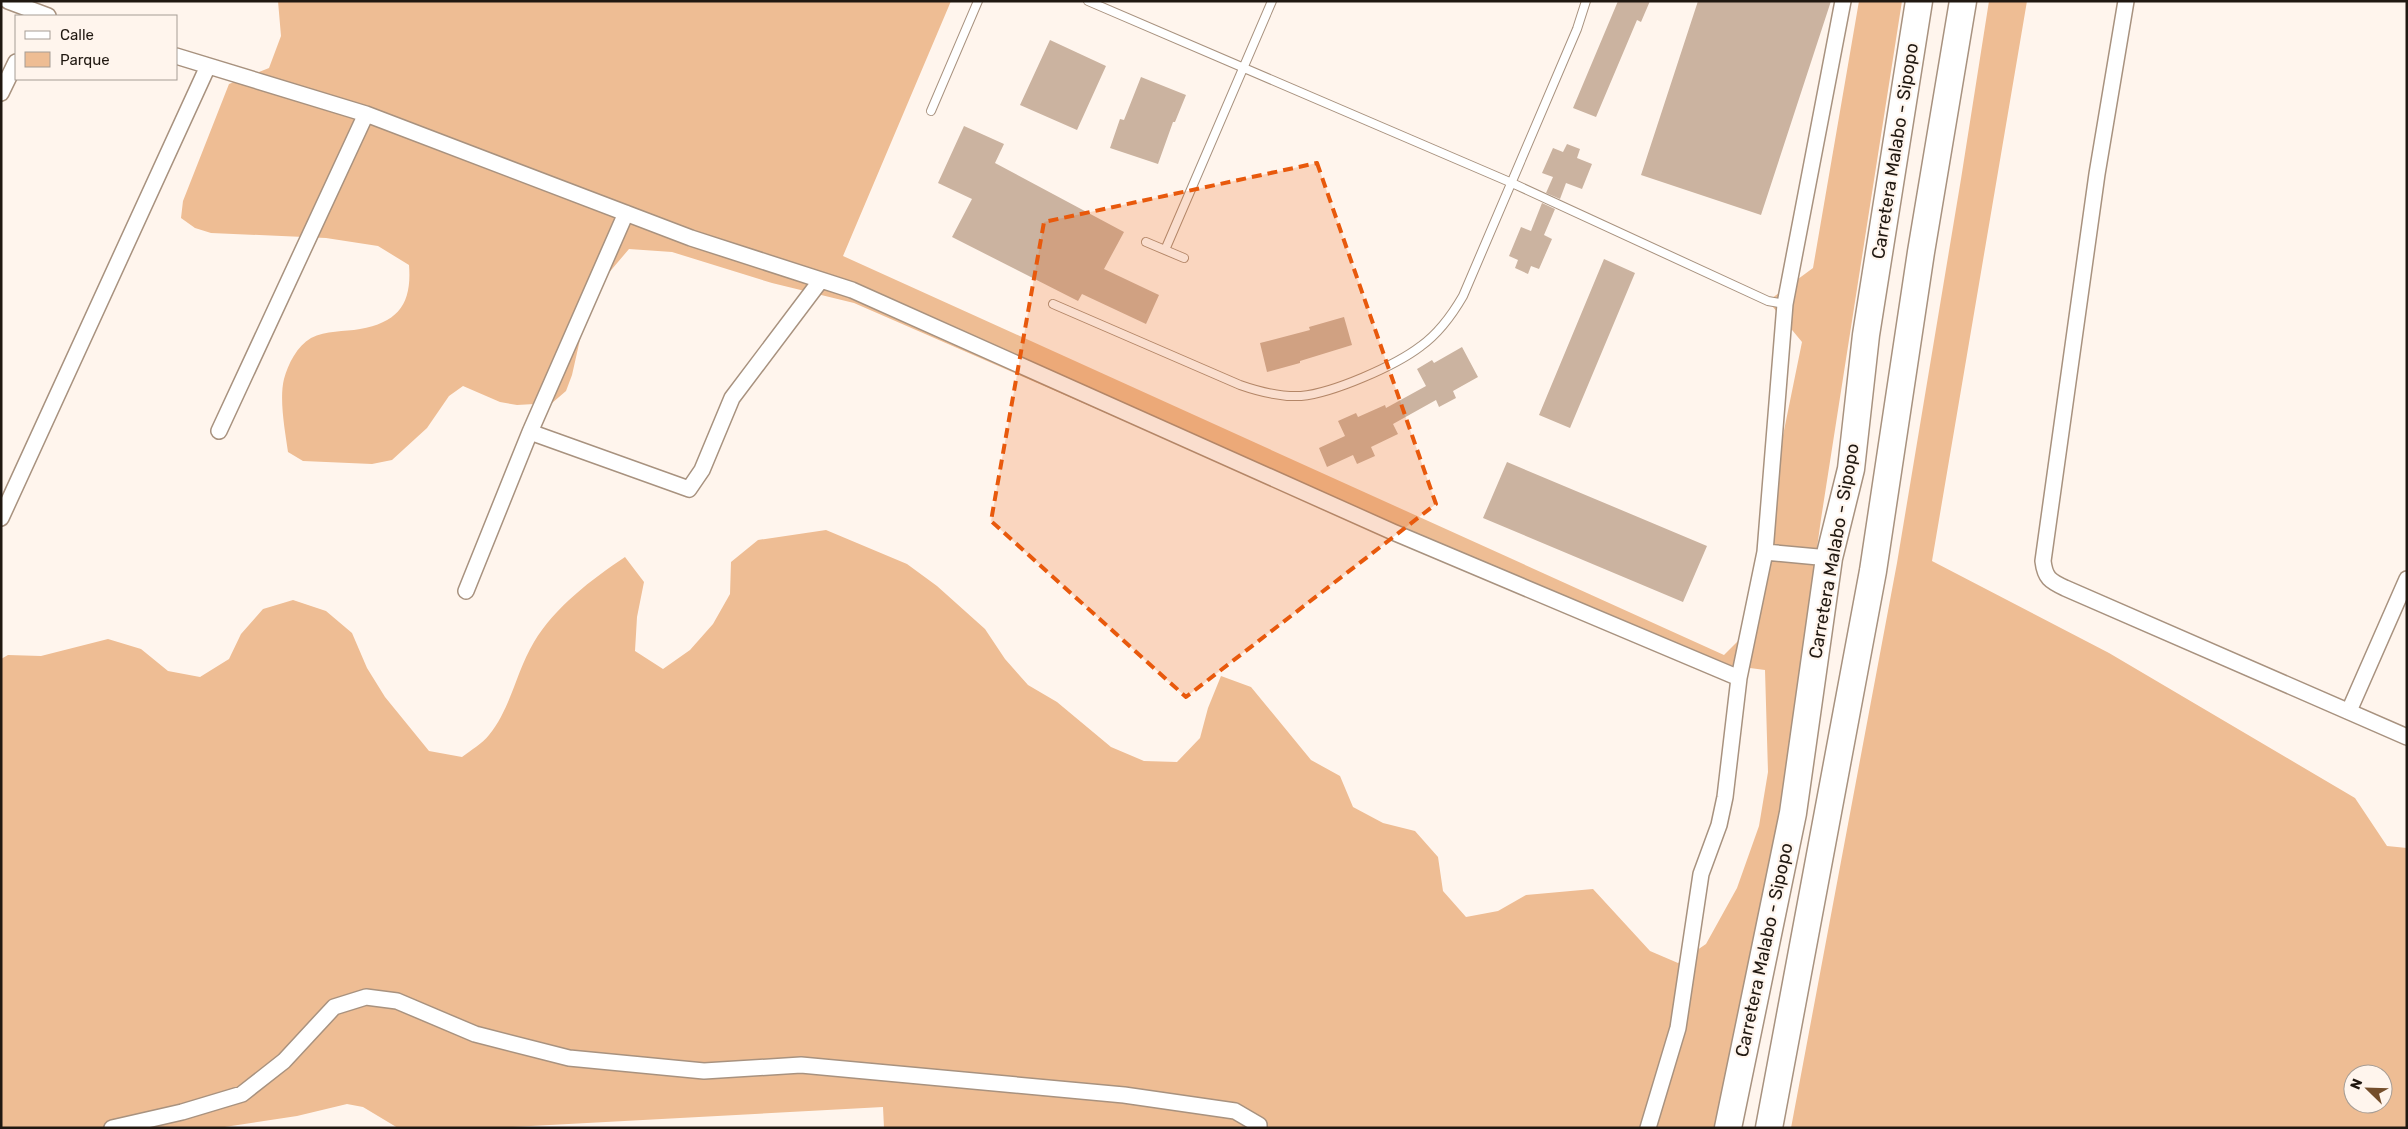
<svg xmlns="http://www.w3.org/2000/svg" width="2408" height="1129" font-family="Rubik,sans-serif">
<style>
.green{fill:#eebd94;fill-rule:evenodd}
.building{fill:#cbb3a0}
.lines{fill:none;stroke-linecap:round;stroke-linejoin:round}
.lane-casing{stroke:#a8927f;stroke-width:10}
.street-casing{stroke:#a8927f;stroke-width:18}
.highway-casing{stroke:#a8927f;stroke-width:29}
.lane{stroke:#fff;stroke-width:8}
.street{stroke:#fff;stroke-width:15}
.highway{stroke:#fff;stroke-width:26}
.marked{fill:#e8590c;fill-opacity:0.2;stroke:#e8590c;stroke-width:4;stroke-dasharray:10 6;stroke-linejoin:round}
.labels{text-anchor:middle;stroke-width:4.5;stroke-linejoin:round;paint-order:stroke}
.street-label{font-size:18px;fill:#201811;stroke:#fff5ed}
</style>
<rect width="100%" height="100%" fill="#fff5ed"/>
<!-- green -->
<path class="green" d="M278,1H951L843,256L1724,655L1742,637L1802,342L1768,301L1813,268L1859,1H1902L1821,519L1737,1128H884L883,1107L492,1128H398L363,1107L347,1104L297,1116L218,1128H1V659L8,655L41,656L108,639L141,649L168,671L200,677L229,659L241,634L263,609L293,600L326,611L352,633L367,668L385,697L429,751L462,757C471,750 482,744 489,735C511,708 516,672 534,642C555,607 592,579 625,557L644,582L637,617L635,651L663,669L690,650L713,624L730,594L731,562L758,540L826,530L907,564L937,586L985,629L1005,659L1028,685L1057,702L1111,747L1144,761L1177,762L1200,738L1208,708L1221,676L1251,687L1311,760L1340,776L1353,807L1383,823L1415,831L1438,857L1443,891L1466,917L1498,911L1526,895L1593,889L1650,951L1678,963L1706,944L1737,888L1759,826L1768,772L1765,670L1682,659L1470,572L854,303L772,283L672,252L629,249L590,295L572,375L566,391L552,403L517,405L500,402L463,386L449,396L427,428L392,460L372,464L303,461L288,452C285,431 279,399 284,379C288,364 297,346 311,338C326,330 344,332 360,329C399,322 412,303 409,265L378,246L326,238L211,233L195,228L181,218L183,201L229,84L269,68L281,36Z
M1989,1H2027L1932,561L2109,653L2355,798L2387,846L2407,848V1128H1791L1897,563L1961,179ZM2353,1074H2383V1104H2353Z"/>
<!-- building -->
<path class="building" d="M1618,1H1650L1641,22L1637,20L1596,117L1573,108Z
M1698,1H1831L1761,215L1641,175Z
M1050,40L1106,66L1077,130L1020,105Z
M1141,77L1186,95L1175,122H1173L1158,164L1110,148L1120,119L1124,120Z
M964,126L1004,144L995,163L1124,232L1104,269L1159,295L1146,324L1082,294L1078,301L952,237L972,199L938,183Z
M1567,144L1580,149L1577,158L1592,164L1582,189L1566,183L1560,199L1546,193L1553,177L1542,173L1553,148L1563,152Z
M1542,203L1555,209L1544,235L1552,239L1539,269L1531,266L1528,274L1515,268L1518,260L1509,256L1521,227L1531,231Z
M1604,259L1635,273L1570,428L1539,415Z
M1344,317L1352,345L1300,361V363L1267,372L1260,343L1310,330L1309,327Z
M1462,347L1478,377L1453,391L1456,398L1439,407L1436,400L1393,424L1398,434L1371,447L1375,456L1357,464L1353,455L1327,467L1319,448L1345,436L1338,421L1356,413L1358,417L1385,405L1386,408L1426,386L1417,369L1432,360L1434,363Z
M1507,462L1707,546L1683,602L1483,518Z"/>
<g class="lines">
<!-- lane casing -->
<g class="lane-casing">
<path id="lane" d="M1088,1L1512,183L1768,301L1785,304
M931,111L978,1
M1146,242L1184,258
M1165,250L1272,1
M1053,304L1240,385C1260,392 1279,397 1301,396C1333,393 1395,366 1421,346C1439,333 1452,315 1463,296L1577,29L1586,1"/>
</g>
<!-- street casing -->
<g class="street-casing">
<path id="street" d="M8,1L48,16
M2126,1L2097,174L2043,561C2045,578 2050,581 2065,588L2407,737
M176,56L366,114L691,238L852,290L1393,532L1739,678
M1,93L16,62
M219,431L366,114
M530,432L626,213
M1,518L208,66
M1765,552L1829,558
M466,591L530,432L689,489L702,470L732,398L821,280
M2349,711L2407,579
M112,1128L182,1112L242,1094L284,1061L334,1007L366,997L397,1001L475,1034L569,1058L704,1071L801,1065L1124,1095L1235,1111L1259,1125V1128
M1648,1128L1678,1028L1701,874L1719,825L1725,797L1739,678L1765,552L1785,304L1843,1"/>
</g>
<!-- highway casing -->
<g class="highway-casing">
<path id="highway" d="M1728,1128L1793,813L1829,558L1851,469L1866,335L1919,1
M1769,1128L1873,571L1921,252L1963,1"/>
</g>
<!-- lane -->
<use href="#lane" class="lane"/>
<!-- street -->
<use href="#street" class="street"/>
<!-- highway -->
<use href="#highway" class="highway"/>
</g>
<!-- marked area -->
<path class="marked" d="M1317,163L1436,504L1186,697L991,521L1044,222Z"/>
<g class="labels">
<!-- street labels -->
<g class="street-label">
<text transform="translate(1895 151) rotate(-81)" y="6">Carretera Malabo - Sipopo</text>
<text transform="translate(1834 551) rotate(-80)" y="6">Carretera Malabo - Sipopo</text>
<text transform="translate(1764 950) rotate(-78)" y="6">Carretera Malabo - Sipopo</text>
</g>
</g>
<!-- border -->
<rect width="2408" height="1129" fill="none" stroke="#201811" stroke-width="5"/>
<!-- legend -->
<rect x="15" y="15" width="162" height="65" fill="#fff5ed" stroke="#a69d95"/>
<rect x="25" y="31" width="25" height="8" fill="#ffffff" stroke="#a69d95"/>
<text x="60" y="40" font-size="15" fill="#201811">Calle</text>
<rect x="25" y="52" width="25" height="15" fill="#eebd94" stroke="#a69d95"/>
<text x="60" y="65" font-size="15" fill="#201811">Parque</text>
<!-- north arrow -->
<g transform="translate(2368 1089) rotate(293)"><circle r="24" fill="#fff5ed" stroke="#a69d95"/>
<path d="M0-4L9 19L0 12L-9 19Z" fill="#744e2b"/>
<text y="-8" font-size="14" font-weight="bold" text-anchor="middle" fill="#201811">N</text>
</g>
</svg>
